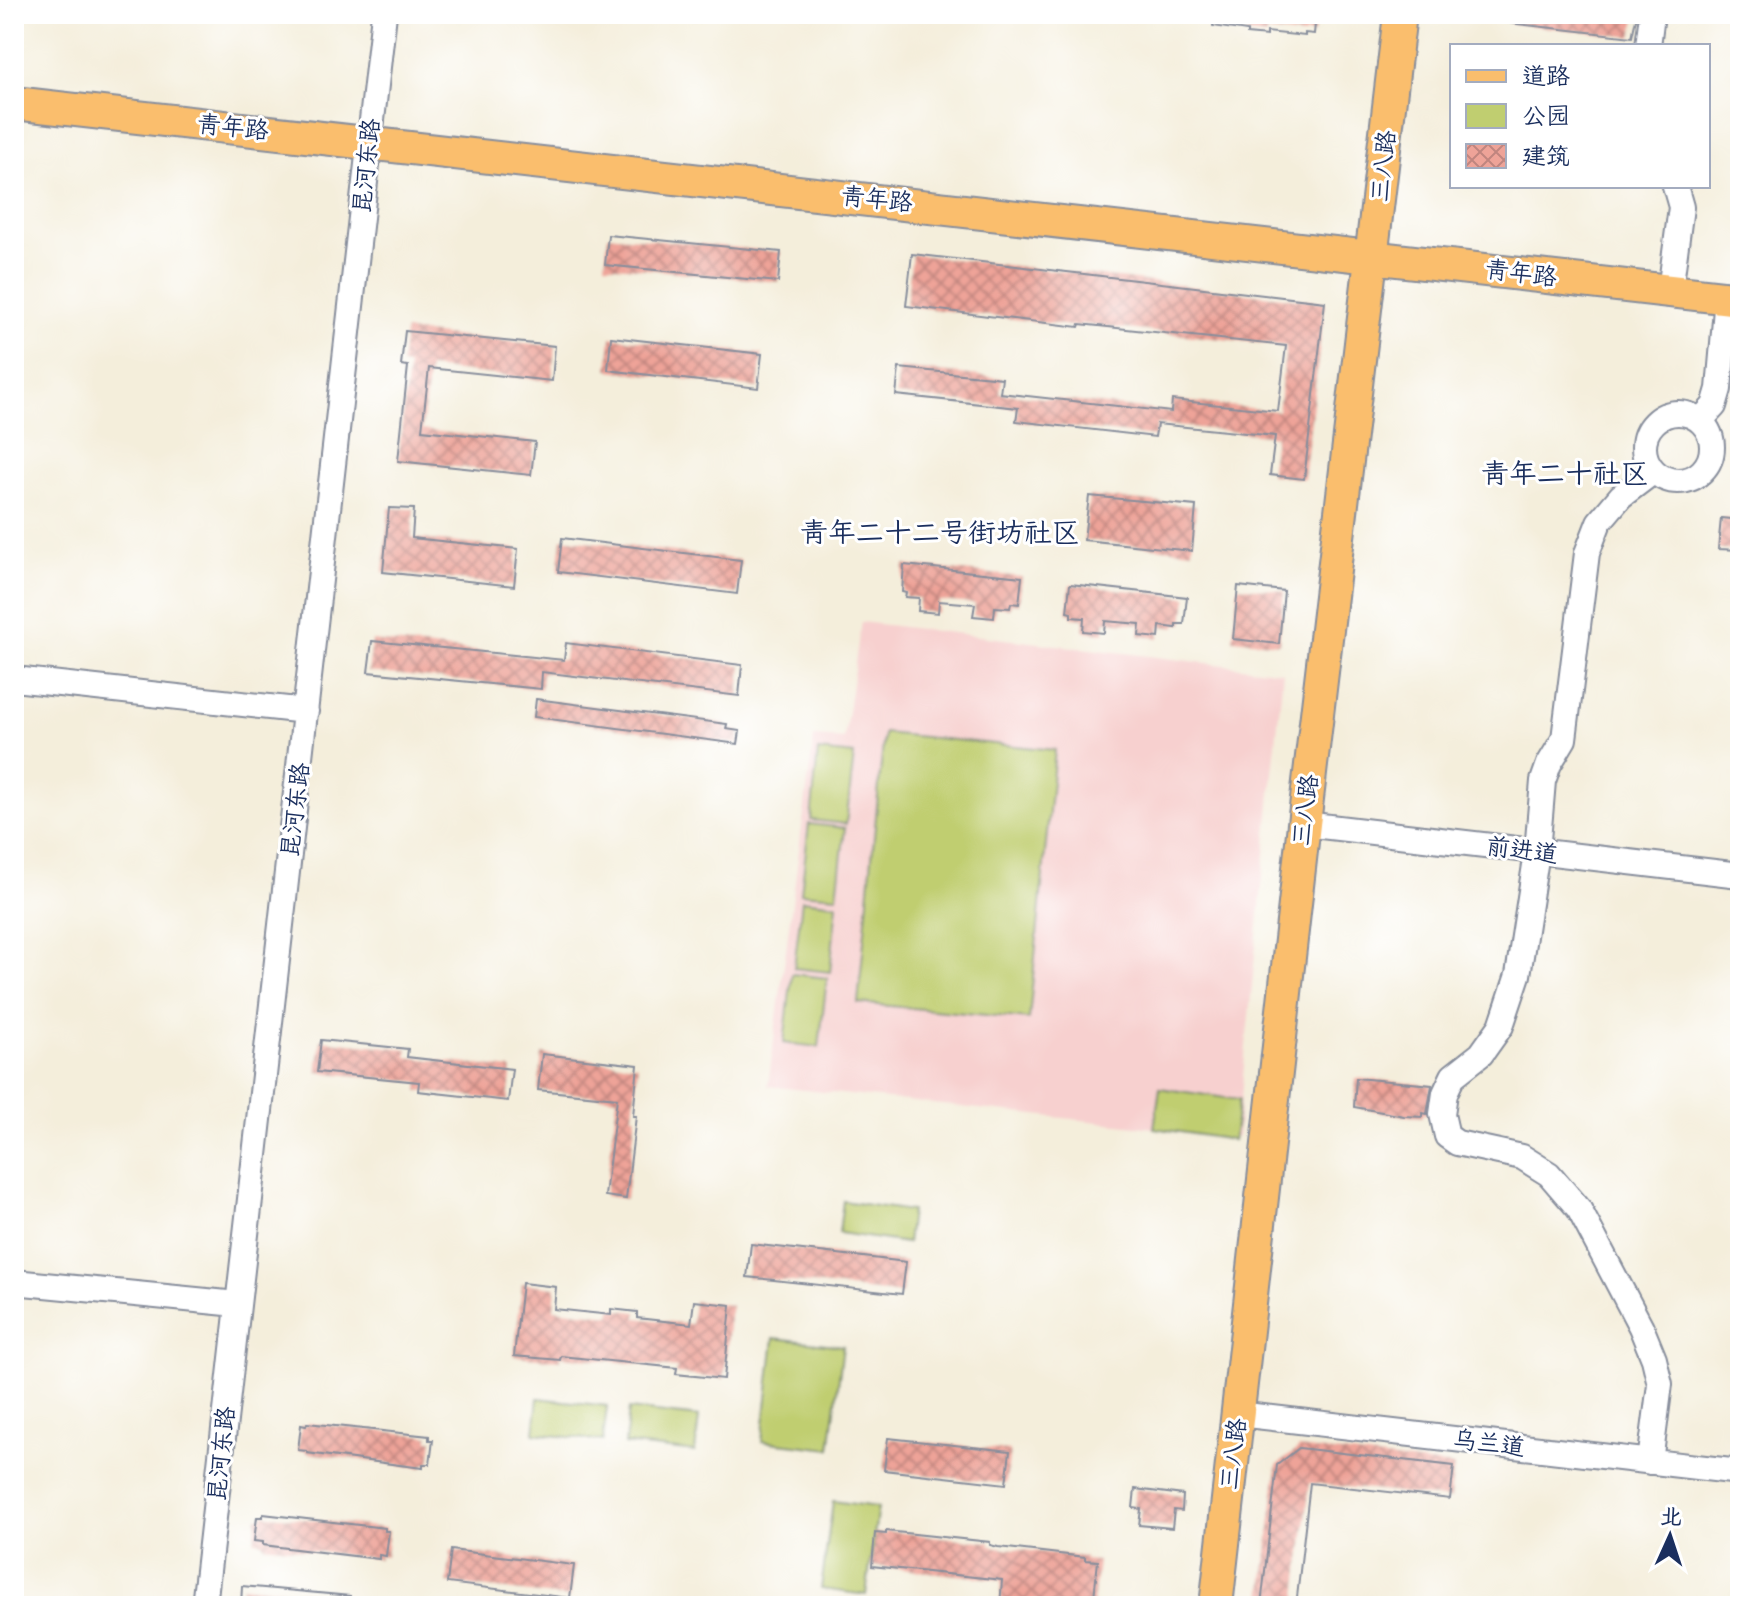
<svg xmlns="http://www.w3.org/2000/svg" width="1754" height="1620" font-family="'Architects Daughter','LXGW WenKai TC',sans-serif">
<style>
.built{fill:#f7d0cf}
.green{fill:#c0ce70;stroke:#6e7e67;stroke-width:2}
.building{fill:url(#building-cross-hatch)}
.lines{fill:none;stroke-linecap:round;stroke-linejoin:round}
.minor-casing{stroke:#888e9c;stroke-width:28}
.major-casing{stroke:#888e9c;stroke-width:36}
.minor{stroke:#fff;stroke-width:24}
.major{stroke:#fabe6d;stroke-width:32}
.labels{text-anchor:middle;stroke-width:6;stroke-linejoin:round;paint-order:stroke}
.street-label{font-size:24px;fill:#1b2f5e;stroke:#fff}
.quarter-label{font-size:28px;fill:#1b2f5e;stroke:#fff}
</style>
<defs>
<pattern id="building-cross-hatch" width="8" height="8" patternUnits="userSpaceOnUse" patternTransform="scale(2)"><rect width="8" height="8" fill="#eea398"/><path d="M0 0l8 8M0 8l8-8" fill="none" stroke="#c0857f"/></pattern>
</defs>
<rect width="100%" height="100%" fill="#fff"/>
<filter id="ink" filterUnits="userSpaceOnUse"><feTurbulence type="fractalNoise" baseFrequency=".0125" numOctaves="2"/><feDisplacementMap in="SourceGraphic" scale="16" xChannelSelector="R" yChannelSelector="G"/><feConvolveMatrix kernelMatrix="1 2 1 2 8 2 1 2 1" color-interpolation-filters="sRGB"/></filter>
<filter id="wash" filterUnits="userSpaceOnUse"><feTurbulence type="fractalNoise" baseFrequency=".006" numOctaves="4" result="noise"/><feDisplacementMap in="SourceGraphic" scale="32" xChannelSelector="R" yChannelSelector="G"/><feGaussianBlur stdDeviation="1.8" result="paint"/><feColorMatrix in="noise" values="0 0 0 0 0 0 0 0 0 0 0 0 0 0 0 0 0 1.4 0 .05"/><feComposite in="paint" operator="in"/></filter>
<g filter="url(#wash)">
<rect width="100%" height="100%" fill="#f4eedb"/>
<!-- built -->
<path class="built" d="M861,622L1283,672L1237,1137L768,1086L814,737L844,739Z"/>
<!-- green -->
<path class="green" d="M884,733L1055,750L1029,1019L858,1003Z
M818,751L854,755L846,824L811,820Z
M809,824L845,828L837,896L801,893Z
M802,900L837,904L830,972L794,968Z
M792,974L827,978L819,1047L784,1043Z
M1160,1088L1239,1100L1233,1140L1154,1128Z
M843,1201L911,1211L907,1243L839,1233Z
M774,1338L843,1346L830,1449L762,1441Z
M538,1398L607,1406L603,1441L534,1433Z
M629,1409L699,1417L695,1452L625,1444Z
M833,1501L878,1507L866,1595L821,1589Z"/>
<g id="blocks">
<!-- building -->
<path class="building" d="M1214,14H1316L1314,34L1305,33V36L1267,32V36L1247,34V31L1213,26Z
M1509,14H1637L1632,37L1509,23Z
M608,235L781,252L778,282L605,265Z
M912,254L1325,302L1304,479L1270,475L1275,436L1157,424L1155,437L1016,421L1018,408L896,395L899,368L1002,378L1000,393L1171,412L1172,400L1278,411L1286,346L1080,324L1079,327L906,306Z
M405,331L555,346L552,381L429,368L422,430L535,442L531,475L398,461L408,366L401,365Z
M611,337L762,354L758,388L608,370Z
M1089,496L1196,506L1192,551L1084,540Z
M389,508L414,509L412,538L518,549L514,586L383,572Z
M1721,518L1740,520V550L1718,549Z
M562,538L741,560L737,594L558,572Z
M904,565L1022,577L1019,604L1011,603L1010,608L995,607L994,618L973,616L975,604L939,601L938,613L918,611L919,598L905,597L906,593L902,592Z
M1070,584L1187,597L1184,624H1176V628L1160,626L1159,638L1139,636L1140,624L1105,621L1104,633L1083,631L1084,618L1071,617V613L1067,612Z
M1238,586L1284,591L1279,644L1233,639Z
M372,641L564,660L566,643L742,665L739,696L542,672L541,689L368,672Z
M536,699L727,724L726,729L740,731L738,744L534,717Z
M321,1040L408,1049L407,1057L512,1069L508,1101L418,1091L419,1082L317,1072Z
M542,1054L638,1065L633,1116H636L626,1199L605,1196L617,1098L538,1090Z
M1356,1078L1432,1085L1427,1114L1423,1113V1117L1404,1116L1354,1107Z
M751,1244L906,1262L902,1294L747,1277Z
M522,1283L556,1287L554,1309L611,1315V1309L637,1312V1318L691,1324L694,1301L731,1305L724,1379L676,1374L677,1368L561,1356L560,1360L514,1356Z
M307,1423L429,1436V1440H433L430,1464H423V1468L307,1453V1451L298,1450L301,1425L306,1426Z
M888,1438L1010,1451L1006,1484L884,1470Z
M1299,1448L1454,1466L1450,1499L1310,1483L1296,1606H1261L1277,1465Z
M1135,1489L1183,1495L1182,1511L1174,1510L1172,1528L1139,1525L1141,1509L1133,1508Z
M263,1514L385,1528V1531H389L386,1556L379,1555V1559L263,1545V1542L254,1541L257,1517H263Z
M886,1531L990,1542V1545L998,1547L1085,1557V1560L1098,1561L1093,1606H1000L1002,1580L872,1566L875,1533L886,1534Z
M451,1550L574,1565L570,1598L447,1583Z
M242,1586L350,1596V1606H241Z"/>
</g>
</g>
<g filter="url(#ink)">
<use href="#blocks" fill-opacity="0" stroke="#888e9c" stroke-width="2"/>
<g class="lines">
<!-- minor casing -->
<g class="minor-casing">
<path id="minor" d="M1648,46L1652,14
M1670,291L1681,207L1675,186
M1644 447a34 34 0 1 1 68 0a34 34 0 1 1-68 0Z
M1700,421L1714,406L1719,389L1727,297
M14,679L306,711
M1304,824L1740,875
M14,1282L237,1304
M1238,1414L1740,1472
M1650,1462L1660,1384L1654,1359L1641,1327L1579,1209L1549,1174L1522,1157L1457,1143L1447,1136L1442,1114L1445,1093L1453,1076L1481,1054L1501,1026L1518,975L1537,852L1543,781L1549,764L1564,739L1587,553L1599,522L1621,496L1654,471
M204,1606L384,14"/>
</g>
<!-- major casing -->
<g class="major-casing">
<path id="major" d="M14,103L1740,299
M1216,1606L1304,824L1400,14"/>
</g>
<!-- minor -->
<use href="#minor" class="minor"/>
<!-- major -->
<use href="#major" class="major"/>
</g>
</g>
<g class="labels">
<!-- street labels -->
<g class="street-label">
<text transform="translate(233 127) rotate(6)" y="8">青年路</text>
<text transform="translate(366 166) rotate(-84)" y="8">昆河东路</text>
<text transform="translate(1383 166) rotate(-84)" y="8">三八路</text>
<text transform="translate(877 199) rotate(6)" y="8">青年路</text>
<text transform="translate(1521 273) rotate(7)" y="8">青年路</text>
<text transform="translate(295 810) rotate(-83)" y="8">昆河东路</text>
<text transform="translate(1305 810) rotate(-83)" y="8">三八路</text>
<text transform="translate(1522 850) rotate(7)" y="8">前进道</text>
<text transform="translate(1489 1443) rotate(7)" y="8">乌兰道</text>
<text transform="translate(221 1454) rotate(-84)" y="8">昆河东路</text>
<text transform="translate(1233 1454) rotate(-83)" y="8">三八路</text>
</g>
<!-- quarter labels -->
<g class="quarter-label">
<text x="1565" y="483">青年二十社区</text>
<text x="940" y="542">青年二十二号街坊社区</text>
</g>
</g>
<!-- margin -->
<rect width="1754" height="1620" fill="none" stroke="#fff" stroke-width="48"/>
<!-- legend -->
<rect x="1450" y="44" width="260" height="144" fill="#ffffff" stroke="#a4acbf" stroke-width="2"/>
<rect x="1466" y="70" width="40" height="12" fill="#fabe6d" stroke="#a4acbf" stroke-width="2"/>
<text x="1522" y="84" font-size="24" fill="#1b2f5e">道路</text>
<rect x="1466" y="104" width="40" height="24" fill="#c0ce70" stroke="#a4acbf" stroke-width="2"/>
<text x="1522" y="124" font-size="24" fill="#1b2f5e">公园</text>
<rect x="1466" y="144" width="40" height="24" fill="url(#building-cross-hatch)" stroke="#a4acbf" stroke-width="2"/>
<text x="1522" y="164" font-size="24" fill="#1b2f5e">建筑</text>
<!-- north arrow -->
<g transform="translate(1670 1536) rotate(3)" stroke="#ffffff" stroke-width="6" paint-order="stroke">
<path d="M0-6L14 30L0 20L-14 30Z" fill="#1b2f5e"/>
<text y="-12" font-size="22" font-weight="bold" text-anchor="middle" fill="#1b2f5e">北</text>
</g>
</svg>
